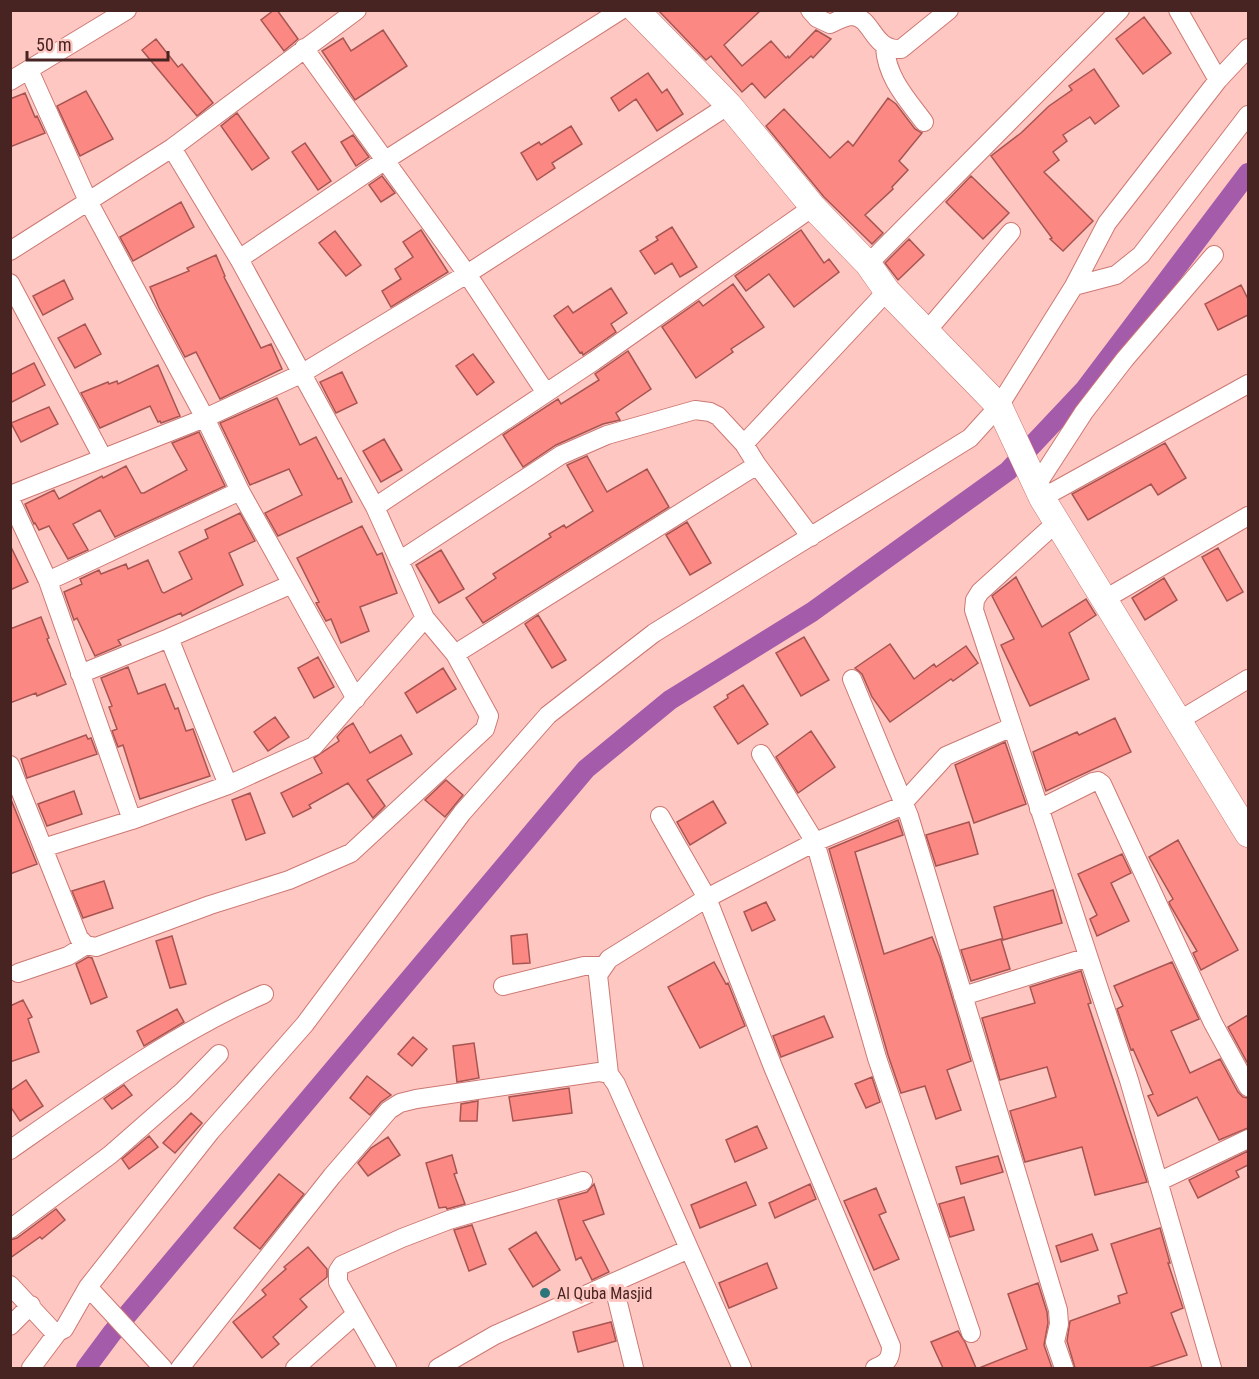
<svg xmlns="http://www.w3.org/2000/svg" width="1259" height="1379" font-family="'Roboto Condensed',sans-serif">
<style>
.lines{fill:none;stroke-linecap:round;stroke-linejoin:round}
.canal{stroke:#a35baa;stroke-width:20}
.building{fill:#fb8883;stroke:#a75552;stroke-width:1.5}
.street-casing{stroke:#cd7873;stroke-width:20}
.secondary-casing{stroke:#cd7873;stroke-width:27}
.street{stroke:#fff;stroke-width:18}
.secondary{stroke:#fff;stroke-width:26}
.poi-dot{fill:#2b757b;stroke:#ffc7c2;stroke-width:2}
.labels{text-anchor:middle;stroke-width:6;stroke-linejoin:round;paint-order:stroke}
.poi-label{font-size:16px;fill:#472422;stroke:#ffc7c2;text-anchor:start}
</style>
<rect width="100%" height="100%" fill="#ffc7c2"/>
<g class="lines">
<!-- canal -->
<path class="canal" d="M86,1368L112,1333L586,769L670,700L812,612L1008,471L1085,389L1248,173"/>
</g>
<!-- building -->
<path class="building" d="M274,10H277L298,39L284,51L261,20Z
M658,10H761L724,45L742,66L771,41L786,58L788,56L789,58L816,30L831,39L813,58L811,56L765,98L752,83L742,92L711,56L706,60Z
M1144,17L1171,53L1143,74L1116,39Z
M383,30L407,66L355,100L322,51L343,38L351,51Z
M156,39L178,67L182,64L213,103L197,116L142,50Z
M1094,69L1119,106L1095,124L1090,117L1063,135L1067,141L1053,152L1059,160L1044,172L1093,221L1063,251L1050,239L1052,238L991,156L1021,133L1049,106L1072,90L1069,86Z
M648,73L662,93L667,89L683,114L657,131L636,99L619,111L611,98Z
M86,91L113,139L80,156L57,106Z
M25,93L35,117L37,116L45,133L10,147V99Z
M888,98L896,104L915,129L922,133L899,161L908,170L892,187L893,189L865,215L883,233L872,244L824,197L766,126L784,109L830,158L848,141L853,146Z
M237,113L269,158L252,170L221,126Z
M571,126L582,144L552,163L555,168L537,180L521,153L539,142L541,145Z
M353,135L369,157L356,166L341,142Z
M305,143L331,181L318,190L292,152Z
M382,176L395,193L381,202L369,185Z
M971,176L1009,213L983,239L946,202Z
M181,202L194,227L133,261L120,237Z
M672,227L697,267L680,277L672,263L655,274L640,251L658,240L656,237Z
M421,230L448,272L391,307L382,291L401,279L395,269L413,257L403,242Z
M801,230L824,263L829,259L839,272L794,307L769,274L746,291L735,276Z
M335,231L361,265L346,276L319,243Z
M909,239L924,255L898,280L885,263Z
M216,255L225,276L224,277L261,348L271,344L282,369L220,399L196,352L185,357L159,308L150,287L189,271L187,268Z
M64,280L73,299L43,315L33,296Z
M733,284L764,327L731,349L733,352L696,378L662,327L699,301L703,306Z
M1241,285L1248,299V315L1218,330L1205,304Z
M611,288L627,313L611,324L616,332L583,355L582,352L580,353L554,316L568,306L573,313Z
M85,324L101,354L75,368L58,338Z
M628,351L651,389L616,413L620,420L603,424L556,445L523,467L503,435L558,399L561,404L599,380L595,374Z
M473,354L494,382L477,395L456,366Z
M34,363L45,385L10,403V375Z
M158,365L180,416L161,423L160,421L158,422L150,406L100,428L81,393L108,382L109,384L117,381L118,384Z
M342,372L357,403L336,413L320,382Z
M277,398L300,445L316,437L338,479L341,478L352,502L278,536L265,513L302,495L289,469L250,485L220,423Z
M49,407L58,424L21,442L11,423Z
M199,432L225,486L115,537L100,510L73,524L88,550L68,559L49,526L39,530L35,523L34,524L25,504L54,490L59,499L102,476L103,478L126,466L141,493H144L187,470L172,443Z
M384,439L402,470L381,482L363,451Z
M1165,443L1186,478L1158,495L1151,484L1088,520L1072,494Z
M587,456L607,492L647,469L669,507L483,623L466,598L496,578L493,574L551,537L549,534L564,525L566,528L593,511L567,465Z
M240,513L255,541L229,553L243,585L182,616L181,613L118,640L121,645L95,656L77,618L74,620L64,592L82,584L80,579L99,570L101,574L126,564L128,569L148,560L162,592L164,593L192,579L179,552L208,538L205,530Z
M687,522L711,563L690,575L666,535Z
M362,526L377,555L382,553L397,593L360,607L369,631L341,643L331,619L326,621L316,603L319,602L297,558Z
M10,545L28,582L10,590Z
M1218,548L1243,592L1227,601L1202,557Z
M441,550L464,589L439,603L416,565Z
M1016,577L1042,627L1086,599L1096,615L1069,633L1089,679L1030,706L1001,645L1014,639L992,596Z
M1164,578L1177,600L1145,620L1132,598Z
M538,615L566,660L552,668L525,624Z
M41,617L49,638L47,639L66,684L37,696L36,693L10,703V629Z
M804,637L829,680L801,696L776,653Z
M890,644L914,679L934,664L936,667L966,646L978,663L953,681L951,679L890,722L872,697L862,674L855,668Z
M318,657L334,687L314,698L298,668Z
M128,667L138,694L165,684L175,709L178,708L186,731L193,729L210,776L140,799L123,745L118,747L112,731L117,729L109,707L112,706L101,678Z
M443,668L456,689L417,713L405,693Z
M743,685L768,724L738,744L714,707L728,698L727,695Z
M275,717L289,737L268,751L254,732Z
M1115,718L1131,752L1046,791L1033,752L1077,732L1079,735Z
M353,723L370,753L401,735L412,754L367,780L385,806L373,818L348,783L309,805L311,808L293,817L281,793L322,773L314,758L339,741L337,737L345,728Z
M811,731L835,767L798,793L776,757Z
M86,735L88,739L91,738L97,754L27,778L21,759Z
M1005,742L1026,804L974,823L955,765Z
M446,780L463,795L445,817L425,800Z
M74,791L82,814L47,826L38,804Z
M250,793L265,833L246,840L232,800Z
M10,797L37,864L10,874Z
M713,801L726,823L690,845L677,822Z
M898,820L903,835L855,852L884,954L932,937L940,957L971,1061L947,1070L961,1110L936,1119L925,1086L901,1093L888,1055L829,849Z
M969,822L978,854L936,866L926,835Z
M1178,840L1238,950L1201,970L1193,953L1197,951L1170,905L1169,902L1173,899L1149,857Z
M1122,854L1131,873L1111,883L1129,921L1097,936L1090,919L1097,915L1078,874Z
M104,881L113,908L83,918L72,891Z
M1053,890L1062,923L1003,940L994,907Z
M766,902L775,920L752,931L744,912Z
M527,934L530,963L513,964L511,936Z
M172,936L186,984L170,988L156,941Z
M1001,939L1010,969L971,981L961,950Z
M88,957L92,958L107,997L91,1004L76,964Z
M714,962L726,984L728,983L745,1026L700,1048L668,987Z
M1172,962L1199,1019L1171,1031L1190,1073L1220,1059L1238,1092L1243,1097L1248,1098V1128L1219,1140L1197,1097L1158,1116L1148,1096L1153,1094L1133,1049L1131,1050L1117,1009L1123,1006L1114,986Z
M1081,971L1091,1003L1088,1004L1147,1182L1095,1195L1082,1147L1025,1162L1010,1111L1056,1097L1047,1067L1000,1080L982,1018L1035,1003L1030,987Z
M23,1000L32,1017L28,1019L39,1052L10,1062V1006Z
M177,1009L184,1022L144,1046L137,1031Z
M1248,1015V1064L1228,1027Z
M824,1016L833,1037L781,1057L773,1036Z
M413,1037L427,1049L412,1066L398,1054Z
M474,1043L479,1078L457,1082L453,1046Z
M367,1076L391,1095L381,1102L370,1115L350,1098Z
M872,1077L880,1102L866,1108L855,1084Z
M26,1080L43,1106L20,1121L10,1106V1091Z
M124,1085L132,1095L112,1109L104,1099Z
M569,1088L572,1113L513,1121L509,1097Z
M478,1101L477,1121H460L461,1104Z
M191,1113L202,1123L175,1153L163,1143Z
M757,1126L767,1148L735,1162L726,1140Z
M149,1136L158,1147L129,1169L122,1159Z
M388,1137L400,1155L368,1176L358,1163L371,1148Z
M1248,1151V1165L1236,1171L1239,1177L1198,1198L1189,1180Z
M452,1155L457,1173L454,1174L465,1204L447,1209L446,1207L439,1208L426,1163Z
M998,1156L1003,1172L961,1184L956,1167Z
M279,1174L304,1194L260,1249L234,1228Z
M746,1182L756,1205L700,1228L691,1205Z
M594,1184L604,1214L583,1221L609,1272L592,1280L581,1257L576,1260L558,1200L587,1192Z
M810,1184L816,1199L775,1218L769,1203Z
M876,1188L886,1212L879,1215L899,1259L874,1270L844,1201Z
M964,1197L974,1230L950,1237L939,1204Z
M56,1209L65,1220L42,1239L40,1237L10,1258V1240L17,1238Z
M472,1225L486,1264L469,1271L454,1230Z
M1160,1228L1170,1263H1168L1183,1308L1171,1313L1187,1355L1148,1368H1075L1067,1341L1070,1321L1120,1303L1118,1296L1127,1293L1111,1244Z
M536,1232L560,1270L533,1287L509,1249Z
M1092,1234L1098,1250L1061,1262L1056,1246Z
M308,1247L327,1269V1277L300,1299L307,1307L273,1337L279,1344L262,1358L233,1322L266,1295L262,1290L286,1269L284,1267Z
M767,1263L777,1288L729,1308L719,1283Z
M1038,1283L1047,1312L1048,1323L1044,1345L1052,1368H979L1027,1349L1008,1294Z
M611,1322L616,1341L578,1352L573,1332Z
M958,1331L965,1342L976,1368H943L931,1342Z"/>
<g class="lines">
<!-- street casing -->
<g class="street-casing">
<path id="street" d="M810,10L817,18L830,24C836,21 846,16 852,16C873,17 872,51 901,49L949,10
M1178,10L1218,80
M304,48L467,274L546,393
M885,48C887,78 907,99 924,122
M29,70L88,201L205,418L240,491L292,584L169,638L80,674
M10,81L127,10
M10,251L172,148L357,10
M239,259L384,161L621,10
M868,264L1120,10
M10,283L103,458
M1074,286L1116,275L1141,255L1248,115
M926,332L1011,232
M744,444L887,291
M1036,486L1084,412L1125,359L1214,255
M10,495L205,418L301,374L467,274L729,105
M1042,498L1248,384
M10,499L48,581L132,820
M375,507L594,361L813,207
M1057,522L980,592L975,600L974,610L1129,1080L1212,1368
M399,561L561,455L607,435L695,410L710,412L718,416L744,444L757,465L811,537
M48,581L240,491
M292,584L356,699
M1105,599L1248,516
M169,638L228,785
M455,654L757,465
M852,679L909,816L1058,1310L1059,1324L1055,1342L1064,1368
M1180,720L1248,679
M761,754L815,842L877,1058L971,1333
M10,765L79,938L86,945L96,947L210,905L289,880L351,853L485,729L489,716L455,654L425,618L375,507L239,259L172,148
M1039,809L1093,782L1098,781L1102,784L1213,1023L1248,1087
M660,816L707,898L773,1067L891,1346C891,1359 887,1363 875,1368
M43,848L132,820L228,785L314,746L425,618
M18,973L68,956L86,945
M503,986L584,966H603
M963,996L1088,957
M609,1074L598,975L609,959L707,898L815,842L897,808L904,802L946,756L1012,727
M10,1150C89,1095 176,1032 264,994
M1158,1182L1248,1139
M10,1229L110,1155L183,1091L219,1054
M613,1283L634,1368
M10,1285L52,1330L58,1332
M88,1287L163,1368
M10,1326L31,1305
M31,1368L58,1332L64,1329L88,1287L211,1131L305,1024L462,813L548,715L654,633L970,438L999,406L1074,286L1107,223L1218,80L1248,48
M180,1368L332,1176L389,1110L400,1103L416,1099L599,1072L609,1074L616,1084L742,1368
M295,1368L356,1314
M387,1368L338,1282V1271L342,1265L402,1238L449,1220L583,1181
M438,1368L495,1335L689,1249"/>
</g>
<!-- secondary casing -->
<g class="secondary-casing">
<path id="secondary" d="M636,10L729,105L813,207L868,264L887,291L999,406L1042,498L1248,834"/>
</g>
<!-- street -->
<use href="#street" class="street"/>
<!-- secondary -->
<use href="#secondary" class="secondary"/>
</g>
<!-- markers -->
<circle class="poi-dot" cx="545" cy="1293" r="6"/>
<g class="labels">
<!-- poi labels -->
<g class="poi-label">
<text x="557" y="1299">Al Quba Masjid</text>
</g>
</g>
<!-- border -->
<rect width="1259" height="1379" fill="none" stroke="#472422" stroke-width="24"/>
<!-- scale -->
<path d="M27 51v9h141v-9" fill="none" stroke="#472422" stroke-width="3"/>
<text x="36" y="51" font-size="18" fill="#472422" stroke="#ffc7c2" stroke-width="4.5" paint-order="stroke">50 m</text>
</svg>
